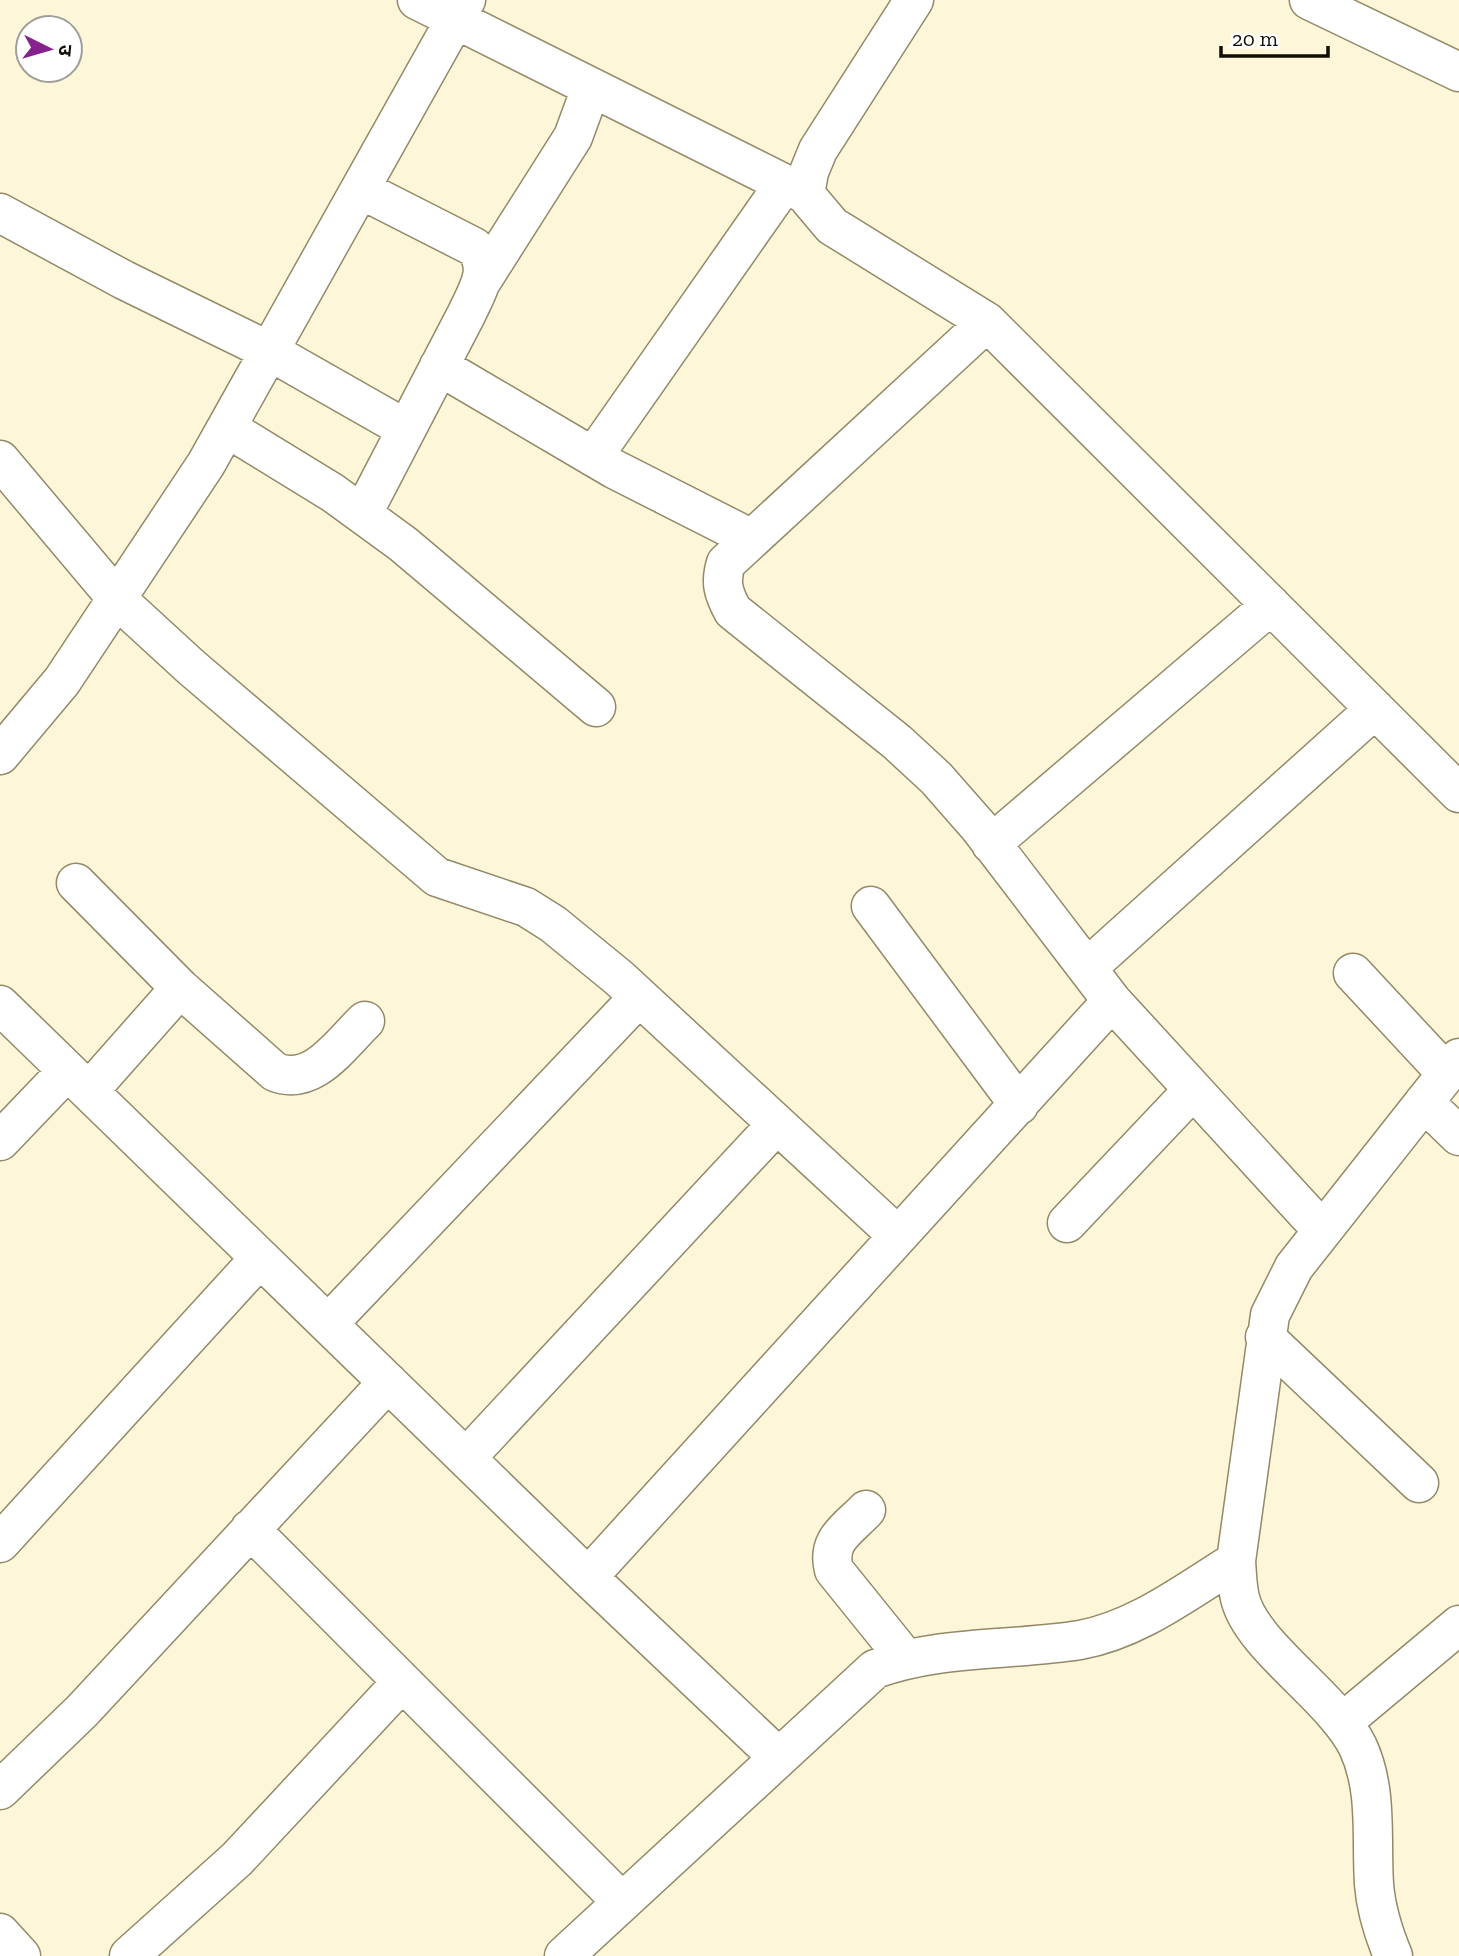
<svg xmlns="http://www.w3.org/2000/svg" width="1459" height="1956" font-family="'Zilla Slab','Noto Sans Devanagari',serif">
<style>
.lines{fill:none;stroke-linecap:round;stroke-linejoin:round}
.minor-casing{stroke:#928968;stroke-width:41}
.minor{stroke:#fff;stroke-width:38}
</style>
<rect width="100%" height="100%" fill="#fef6d9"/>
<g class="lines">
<!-- minor casing -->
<g class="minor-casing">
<path id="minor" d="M417,0L805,194
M914,0L818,150L809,172L805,194L832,226L987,322L1459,793
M1309,0L1459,72
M360,189L474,247C493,268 477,291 467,313L363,513
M0,213L124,280L269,351L406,429
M481,282L573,137L591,88
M987,322L726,563C720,582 723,593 733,611L897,742L936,778L979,827L1112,1001L1322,1230
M439,366L614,469L752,539
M227,428L333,493L403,544L596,707
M593,457L784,184
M0,460L118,600L191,667L437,877L526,907L553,924L619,978L898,1236
M0,755L62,681L206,464L466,0
M991,844L1271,605
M76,883L180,988
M871,906L1019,1105
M1087,968L1375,709
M1353,973L1447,1074
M0,1005L588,1577L778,1757
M89,1091L180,988L275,1072C313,1087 340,1045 365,1021
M1424,1102L1459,1136
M0,1141L67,1071
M1067,1223L1193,1090
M328,1324L639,997
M1265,1337L1419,1483
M466,1458L777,1124
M866,1510C847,1530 826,1540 834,1570L905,1658
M250,1529L622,1902
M0,1543L260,1258
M588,1577L1112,1001
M1343,1722L1459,1625
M0,1790L82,1711L388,1382
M0,1933L21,1956
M129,1956L237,1859L402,1682
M564,1956L875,1669C941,1645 1011,1651 1080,1640C1137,1630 1187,1591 1236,1561
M1393,1956C1383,1932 1376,1910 1374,1884C1371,1839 1378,1790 1358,1747C1334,1697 1251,1646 1240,1598C1237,1586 1237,1573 1236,1561L1270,1315L1294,1267L1459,1058"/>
</g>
<!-- minor -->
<use href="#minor" class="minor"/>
</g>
<!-- north arrow -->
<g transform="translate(49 49) rotate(95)"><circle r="33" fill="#ffffff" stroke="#9f9e9a" stroke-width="2"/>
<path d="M0-5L12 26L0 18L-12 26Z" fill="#85228c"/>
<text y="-10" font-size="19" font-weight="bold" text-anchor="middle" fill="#100d03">उ</text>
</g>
<!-- scale -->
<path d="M1221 46v10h107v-10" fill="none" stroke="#100d03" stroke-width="3.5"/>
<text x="1232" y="46" font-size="21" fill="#100d03" stroke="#ffffff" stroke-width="5" paint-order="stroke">20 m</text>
</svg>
